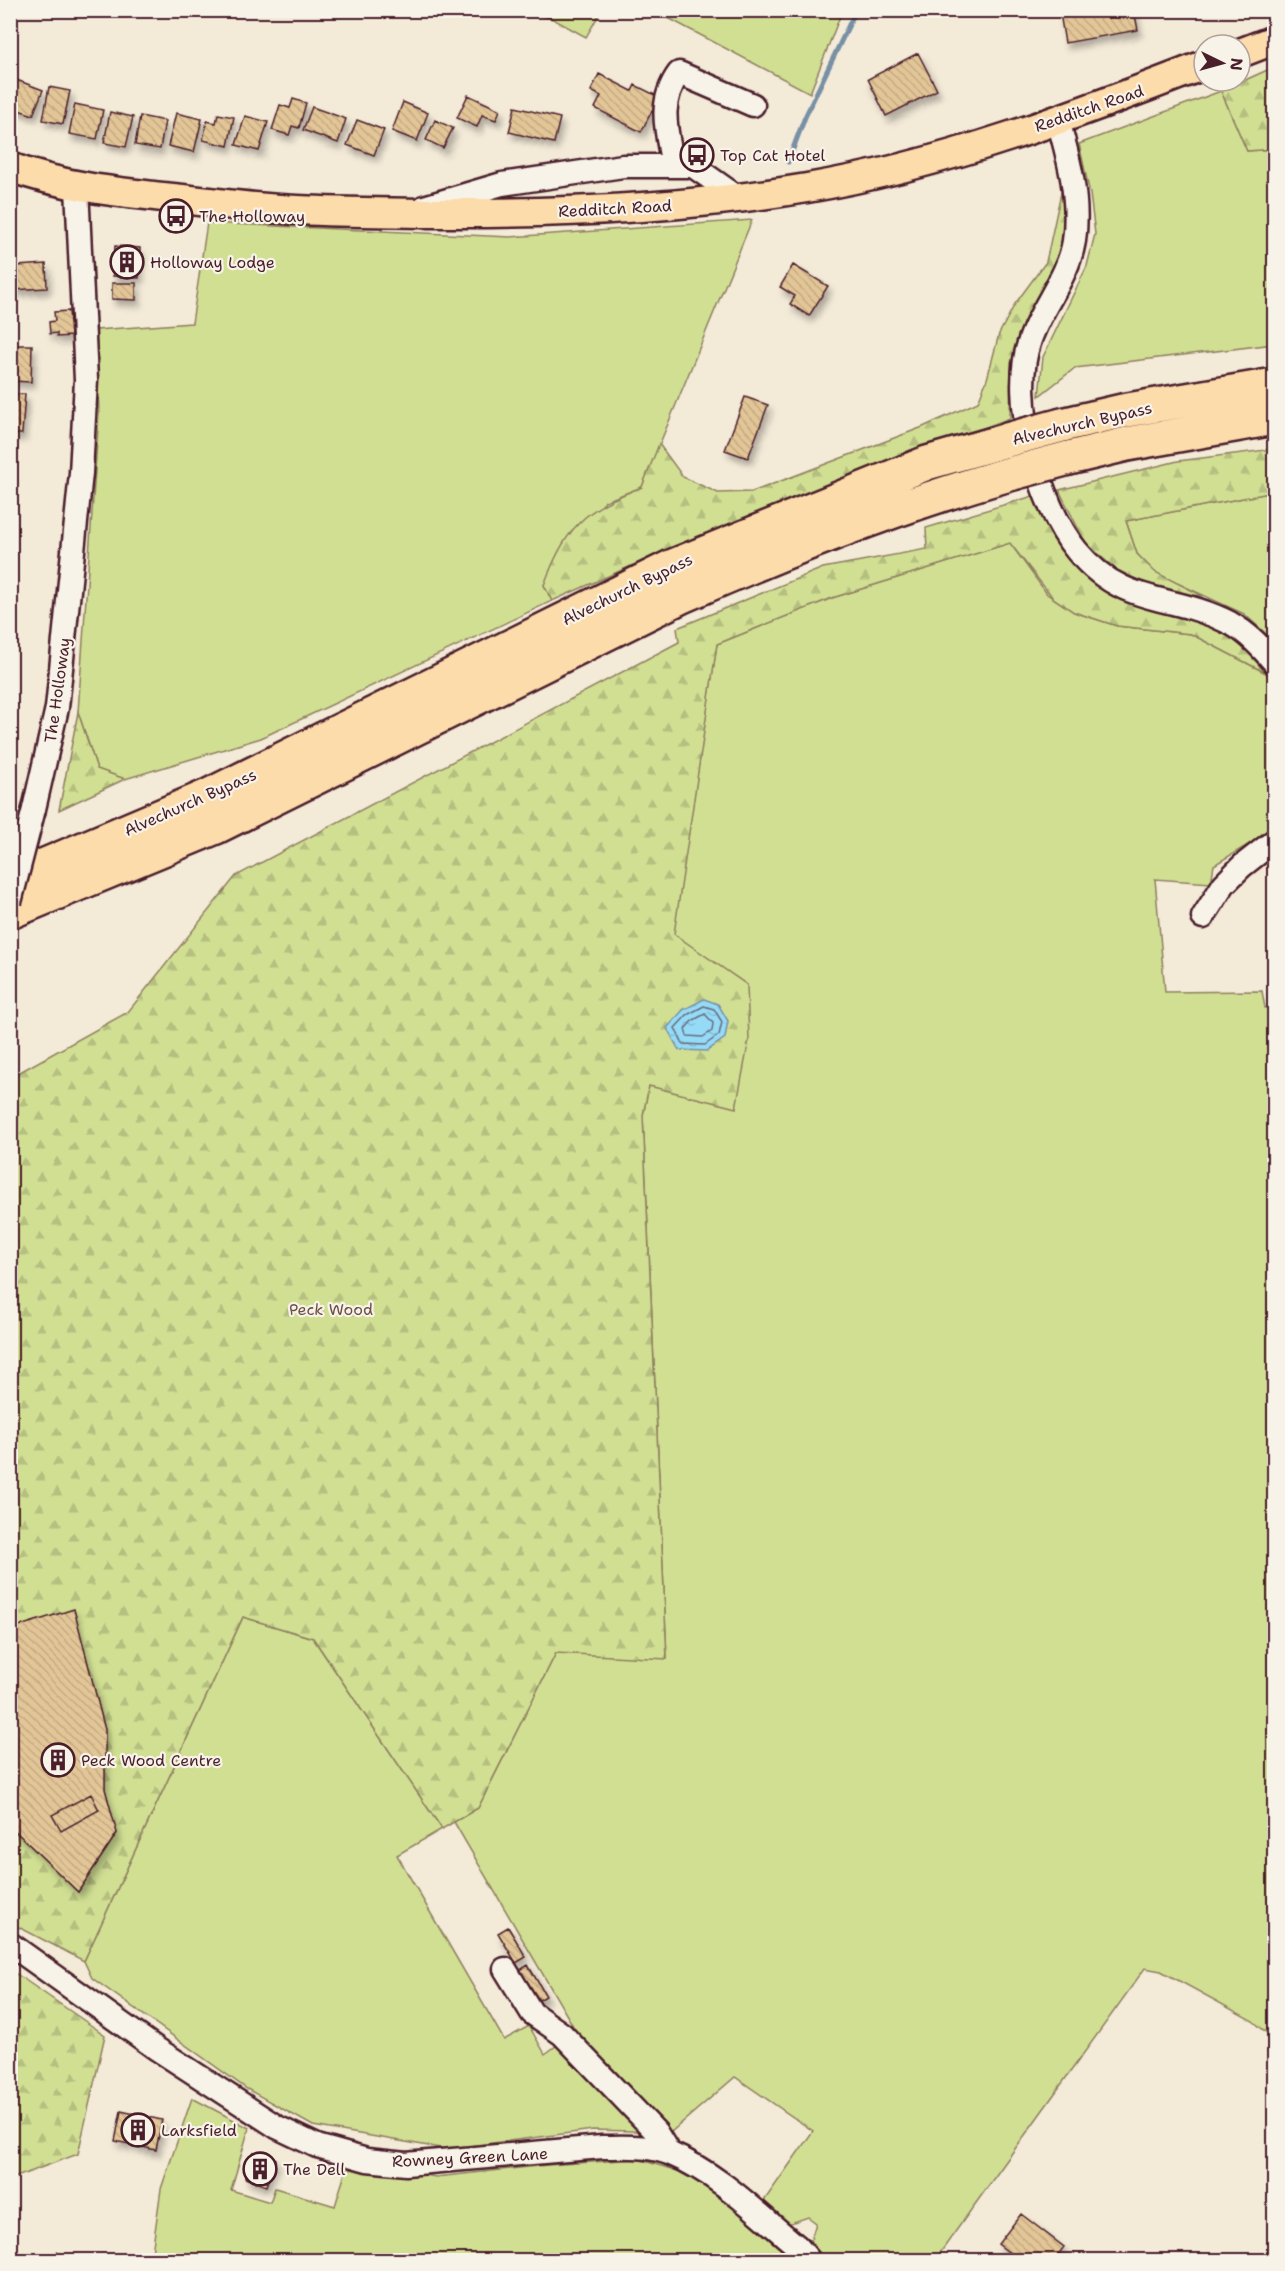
<svg xmlns="http://www.w3.org/2000/svg" width="1285" height="2271" font-family="'Shantell Sans',sans-serif">
<style>
.grass{fill:#d1df93;stroke:#8e7f5f;stroke-width:1.5}
.forest{fill:url(#forest-firs);stroke:#8e7f5f;stroke-width:1.5}
.water{fill:url(#water-ripples);stroke:#7790a5;stroke-width:1.5}
.lines{fill:none;stroke-linecap:round;stroke-linejoin:round}
.shore{stroke:#686a7d;stroke-width:1.5}
.stream{stroke:#7790a5;stroke-width:5}
.building{fill:url(#building-back-hatch);stroke:#4a1f2b;stroke-width:1.5;filter:url(#shadow)}
.minor-casing{stroke:#4a1f2b;stroke-width:27}
.major-casing{stroke:#4a1f2b;stroke-width:33}
.highway-casing{stroke:#4a1f2b;stroke-width:38}
.minor{stroke:#f7f3e8;stroke-width:22}
.major{stroke:#fddcac;stroke-width:28}
.highway{stroke:#fddcac;stroke-width:33}
.minor-bridge-casing{stroke:#4a1f2b;stroke-width:27;stroke-linecap:butt}
.highway-bridge-casing{stroke:#4a1f2b;stroke-width:38;stroke-linecap:butt}
.minor-bridge{stroke:#f7f3e8;stroke-width:22}
.highway-bridge{stroke:#fddcac;stroke-width:33}
.labels{text-anchor:middle;stroke-width:4.5;stroke-linejoin:round;paint-order:stroke}
.street-label{font-size:16px;fill:#4a1f2b;stroke:#f7f3e8}
.poi-label{font-size:16px;fill:#4a1f2b;stroke:#f7f3e8;text-anchor:start}
.park-label{font-size:16px;fill:#6c4f45;stroke:#f7f3e8}
</style>
<defs>
<pattern id="forest-firs" width="22" height="20" patternUnits="userSpaceOnUse" patternTransform="scale(1.5)"><rect width="22" height="20" fill="#d1df93"/><path d="M5 1l3.5 6h-7zM16 11l3.5 6h-7z" fill="#b5bf7f"/></pattern>
<pattern id="water-ripples" width="26" height="14" patternUnits="userSpaceOnUse" patternTransform="scale(1.5)"><rect width="26" height="14" fill="#95dbf7"/><path d="M2 4q2-2 4 0t4 0M15 11q2-2 4 0t4 0" fill="none" stroke="#82bcd4"/></pattern>
<pattern id="building-back-hatch" width="6" height="6" patternUnits="userSpaceOnUse" patternTransform="scale(1.5)"><rect width="6" height="6" fill="#e3c697"/><path d="M-1 5l2 2M0 0l6 6M5-1l2 2" fill="none" stroke="#c4aa82"/></pattern>
<filter id="shadow"><feDropShadow dx="3.5" dy="6" stdDeviation="3" flood-color="#0004"/></filter>
</defs>
<rect width="100%" height="100%" fill="#f3ead8"/>
<filter id="ink" filterUnits="userSpaceOnUse"><feTurbulence type="fractalNoise" baseFrequency=".0167" numOctaves="2"/><feDisplacementMap in="SourceGraphic" scale="12" xChannelSelector="R" yChannelSelector="G"/><feConvolveMatrix kernelMatrix="1 2 1 2 8 2 1 2 1" color-interpolation-filters="sRGB"/></filter>
<g filter="url(#ink)">
<!-- grass -->
<path class="grass" d="M525,11H601L586,37L553,19Z
M655,11H842L810,93Z
M1221,91L1247,151L1274,149V344L1075,368L1039,396L1043,357L1087,266L1095,234L1090,194L1079,144Z
M752,220L642,487L605,501L544,585L552,601L261,738L125,779L97,769L78,712L99,413L96,330L192,323L207,223L510,237Z
M1274,492V641L1244,614L1155,573L1137,554L1126,521Z
M1010,543L1047,594L1074,612L1117,626L1191,634L1266,673L1274,684V824L1268,833L1214,865L1211,883L1155,879L1165,992L1262,991L1265,1008L1274,1007V2039L1253,2021L1161,1971L1145,1968L935,2260H823L809,2246L816,2223L808,2217L788,2224L764,2201L813,2131L735,2077L671,2132L593,2130L446,2149L313,2126L247,2089L92,1978L84,1961L243,1617L313,1638L442,1829L397,1855L504,2040L529,2026L545,2054L576,2031L454,1822L478,1808L556,1653L667,1658L643,1115L649,1086L747,985L673,934L717,644L832,598Z
M192,2098L249,2128L231,2190L270,2202L275,2188L335,2206L348,2163L436,2177L547,2165L638,2159L688,2174L736,2205L793,2260H151L161,2189Z"/>
<!-- forest -->
<path class="forest" d="M1274,67V149L1247,151L1221,91Z
M1062,188L1065,239L1057,269L1032,309L1011,363L1010,418L683,543L552,601L544,585C566,527 584,509 642,487L659,444L683,477L718,493L752,492L923,427L978,402L987,379L999,334L1015,304L1046,262Z
M1274,449V492L1126,521L1137,554L1155,572L1203,596L1163,592L1115,569L1085,542L1059,490L1178,461Z
M1037,495L1057,535L1190,616L1236,639L1266,673L1191,634L1117,626L1074,612L1052,597L1010,543L832,598L717,644L674,934L747,985L749,1040L736,1108L649,1086L643,1115L667,1659L556,1653L478,1808L442,1829L313,1638L243,1617L84,1961L11,1923L10,1826L78,1892L117,1833L105,1789V1730L74,1610L11,1629V1077L128,1012L236,876L679,642L677,628L823,568L927,549L926,528Z
M78,712L97,769L125,779L59,810Z
M12,1971L105,2035L78,2154L11,2179Z"/>
<!-- water -->
<path class="water" d="M704,999L718,1004L728,1021L725,1038L707,1051L679,1050L667,1028L683,1010Z"/>
<g class="lines">
<!-- shore -->
<path class="shore" d="M704,1006L714,1009L722,1022L719,1035L705,1045L683,1044L675,1028L687,1015Z
M705,1014L713,1023L712,1031L703,1037L687,1036L685,1029L692,1021Z"/>
<!-- stream -->
<path class="stream" d="M788,162L805,117L856,10"/>
</g>
<!-- building -->
<path class="building" d="M1073,10H1134L1138,30L1065,43L1060,13Z
M918,53L937,90L886,116L868,79Z
M599,74L632,91L635,85L659,97L641,132L595,108L601,96L591,91Z
M14,79L43,90L33,115L10,107V89Z
M49,87L70,91L63,124L43,120Z
M468,95L500,110L496,120L482,115L477,127L457,118Z
M293,99L306,103L299,128L292,126L289,135L272,130L280,105L290,108Z
M403,102L428,113L417,141L392,131Z
M75,104L103,110L97,139L69,134Z
M312,107L346,119L338,143L303,130Z
M515,107L560,118L554,143L509,132Z
M110,112L133,117L126,147L104,143Z
M176,113L202,119L194,152L168,146Z
M218,114L234,117L228,146L203,140L207,121L216,123Z
M140,116L165,121L160,149L135,145Z
M245,116L268,122L259,151L236,145Z
M357,120L384,130L374,155L347,145Z
M435,120L453,128L443,148L426,140Z
M115,246L140,248L139,278L113,276Z
M46,264L47,288L11,290V278L18,277L17,266Z
M793,265L828,286L809,316L790,304L795,296L780,287Z
M112,283H136V300L112,299Z
M69,311L71,336L57,337V333L50,334L49,322L55,321L54,312Z
M10,345H32L31,382L10,381Z
M10,394H25L22,434H10Z
M745,397L768,405L748,458L725,450Z
M74,1609L105,1730V1789L117,1833L78,1892L10,1826V1629Z
M91,1794L99,1810L61,1831L52,1815Z
M508,1927L526,1957L516,1963L498,1933Z
M528,1965L546,1996L536,2002L517,1972Z
M121,2111L162,2120L156,2150L115,2141Z
M254,2152L276,2159L266,2186L245,2178Z
M1021,2214L1064,2247L1054,2260H1047L1041,2255L1037,2260L1027,2257L1016,2258L998,2244Z
M57,2252L61,2260H40Z"/>
<g class="lines">
<!-- minor casing -->
<g class="minor-casing">
<path id="minor" d="M1058,120C1069,160 1080,200 1074,241C1068,278 1042,305 1030,340C1009,397 1039,505 1077,551C1124,608 1173,593 1230,623C1248,633 1261,647 1274,662
M673,166C667,132 657,103 679,73L753,105
M424,207L502,184L623,166H693L737,197
M34,809L57,708L81,473L86,380L77,187
M1203,917L1224,884L1242,866L1274,841
M10,1944L157,2049L277,2127L317,2146L367,2160L406,2164L602,2147C624,2147 650,2145 671,2154C719,2174 758,2214 798,2247L809,2260
M505,1969L532,2013L562,2034L656,2132L669,2153"/>
</g>
<!-- major casing -->
<g class="major-casing">
<path id="major" d="M1240,53L1274,40
M10,167C74,191 142,194 209,202C282,212 355,212 428,213C555,214 682,209 807,188C944,165 1075,115 1204,65"/>
</g>
<!-- highway casing -->
<g class="highway-casing">
<path id="highway" d="M1062,425L1122,411L1274,385
M1069,458L1127,444L1274,418
M10,880L206,797L673,566L927,463L1007,440
M10,912L216,827L680,597C788,549 899,505 1013,473"/>
</g>
<!-- minor -->
<use href="#minor" class="minor"/>
<!-- major -->
<use href="#major" class="major"/>
<!-- highway -->
<use href="#highway" class="highway"/>
<!-- minor-bridge casing -->
<g class="minor-bridge-casing">
<path id="minor-bridge" d="M10,902L34,809"/>
</g>
<!-- highway-bridge casing -->
<g class="highway-bridge-casing">
<path id="highway-bridge" d="M1007,440L1062,425
M1013,473L1069,458"/>
</g>
<!-- minor-bridge -->
<use href="#minor-bridge" class="minor-bridge"/>
<!-- highway-bridge -->
<use href="#highway-bridge" class="highway-bridge"/>
</g>
</g>
<!-- icons -->
<defs>
<g id="bus-ring" transform="scale(1.725)"><circle r="9.5" fill="#f7f3e8" stroke="#4a1f2b" stroke-width="1.5"/><path d="M-5-6H5V4H4V6H2V4H-2V6H-4V4H-5ZM-3.5-4V0h7V-4ZM-3.5 1.2v1.5H-2V1.2ZM2 1.2v1.5H3.5V1.2Z" fill="#4a1f2b"/></g>
<g id="building-ring" transform="scale(1.725)"><circle r="9.5" fill="#f7f3e8" stroke="#4a1f2b" stroke-width="1.5"/><path d="M-4-6H4V6H1V3H-1V6H-4ZM-2.5-4.3h1.7v1.8h-1.7ZM.8-4.3h1.7v1.8H.8ZM-2.5-1h1.7V.8h-1.7ZM.8-1h1.7V.8H.8Z" fill="#4a1f2b"/></g>
</defs>
<g fill-rule="evenodd">
<use href="#bus-ring" x="697" y="155"/>
<use href="#bus-ring" x="176" y="216"/>
<use href="#building-ring" x="127" y="262"/>
<use href="#building-ring" x="58" y="1760"/>
<use href="#building-ring" x="138" y="2130"/>
<use href="#building-ring" x="260" y="2169"/>
</g>
<g class="labels">
<!-- street labels -->
<g class="street-label">
<text transform="translate(1089 108) rotate(-19)" y="6">Redditch Road</text>
<text transform="translate(615 208) rotate(-3)" y="6">Redditch Road</text>
<text transform="translate(1082 423) rotate(-13)" y="6">Alvechurch Bypass</text>
<text transform="translate(627 589) rotate(-26)" y="6">Alvechurch Bypass</text>
<text transform="translate(57 690) rotate(-82)" y="6">The Holloway</text>
<text transform="translate(190 802) rotate(-24)" y="6">Alvechurch Bypass</text>
<text transform="translate(470 2157) rotate(-3)" y="6">Rowney Green Lane</text>
</g>
<!-- poi labels -->
<g class="poi-label">
<text x="720" y="161">Top Cat Hotel</text>
<text x="199" y="222">The Holloway</text>
<text x="150" y="268">Holloway Lodge</text>
<text x="81" y="1766">Peck Wood Centre</text>
<text x="161" y="2136">Larksfield</text>
<text x="283" y="2175">The Dell</text>
</g>
<!-- park labels -->
<g class="park-label">
<text x="331" y="1315">Peck Wood</text>
</g>
</g>
<!-- margin -->
<rect width="1285" height="2271" fill="none" stroke="#f7f3e8" stroke-width="36"/>
<rect x="18" y="18" width="1249" height="2235" fill="none" stroke="#4a1f2b" stroke-width="2" filter="url(#ink)"/>
<!-- north arrow -->
<g transform="translate(1222 63) rotate(95)"><circle r="28" fill="#f7f3e8" stroke="#b29e9c" stroke-width="1.5"/>
<path d="M0-4.5L10 22L0 15L-10 22Z" fill="#4a1f2b"/>
<text y="-9" font-size="16" font-weight="bold" text-anchor="middle" fill="#4a1f2b">N</text>
</g>
</svg>
